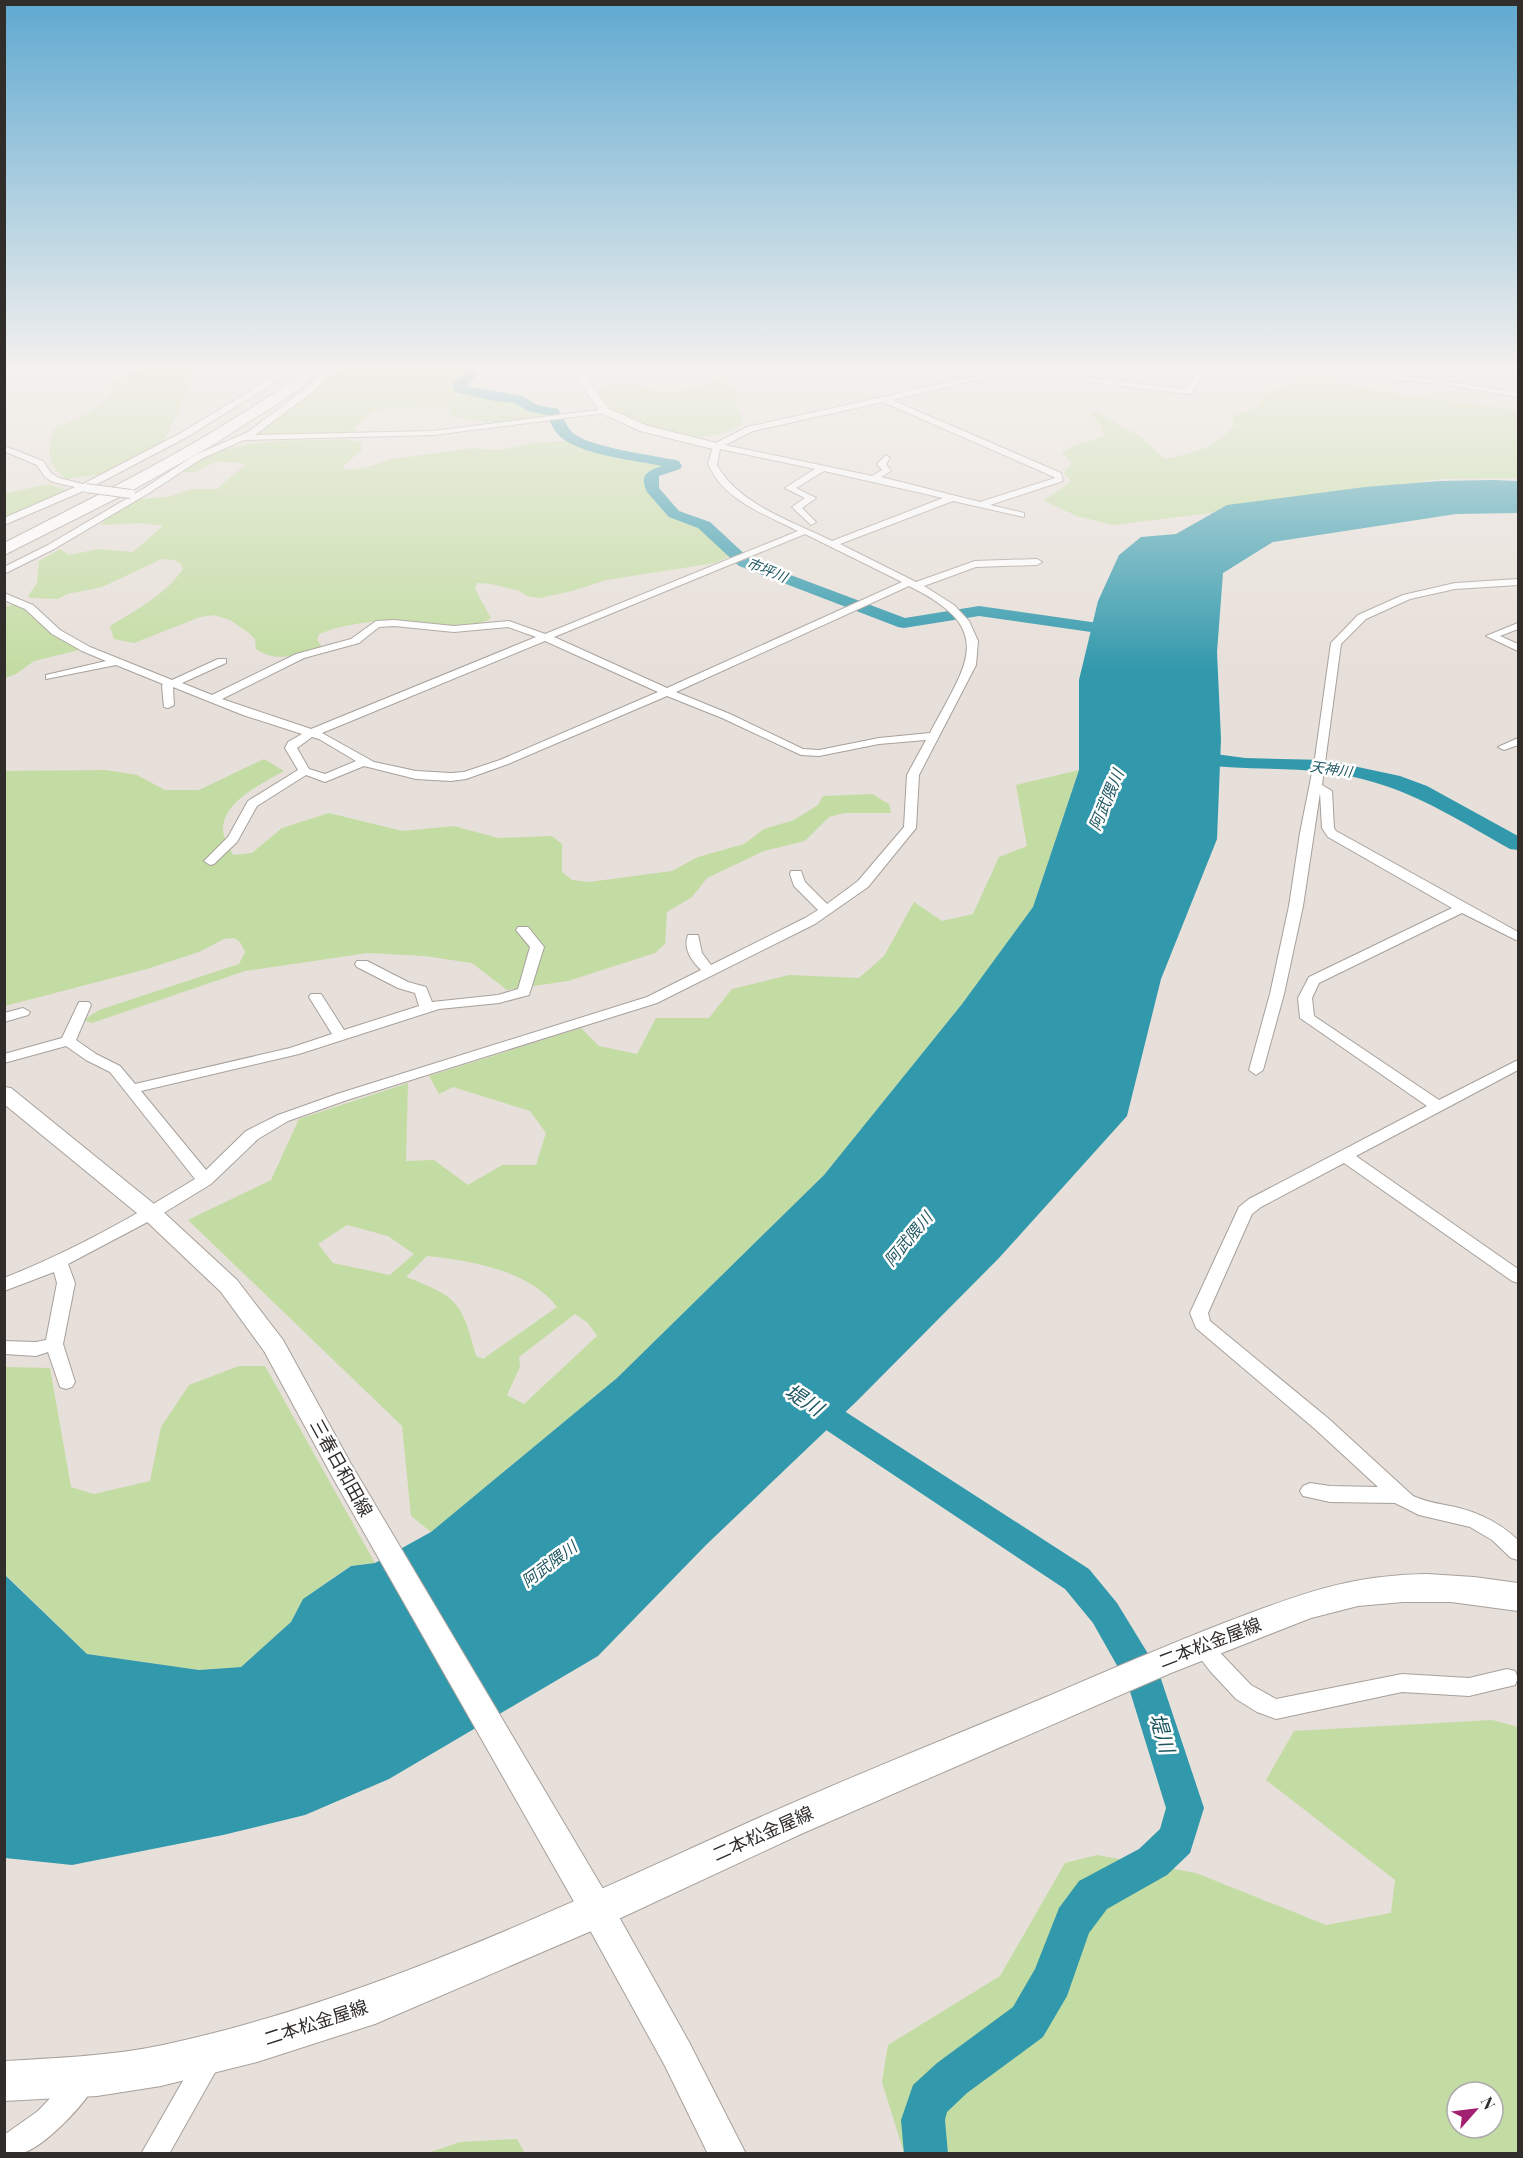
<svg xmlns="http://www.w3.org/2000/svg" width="1523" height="2158" font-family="'Playfair Display','Noto Sans JP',serif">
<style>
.green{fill:#c3dca3;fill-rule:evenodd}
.water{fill:#3299ac}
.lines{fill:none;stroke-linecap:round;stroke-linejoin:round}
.river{fill:#3299ac;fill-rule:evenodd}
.street-casing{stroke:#a7a09b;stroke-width:2}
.secondary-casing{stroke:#a7a09b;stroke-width:2}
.primary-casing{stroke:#a7a09b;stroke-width:2}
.highway-casing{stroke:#a7a09b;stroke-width:2}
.street{fill:#fff;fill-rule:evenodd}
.secondary{fill:#fff;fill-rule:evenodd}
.primary{fill:#fff;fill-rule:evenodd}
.highway{fill:#fff;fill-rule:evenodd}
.street-bridge-casing{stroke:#a7a09b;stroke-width:10;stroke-linecap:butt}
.street-bridge{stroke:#fff;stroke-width:8}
.labels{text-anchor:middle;stroke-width:5;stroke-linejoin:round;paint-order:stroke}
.far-water-label{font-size:14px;font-style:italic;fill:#205862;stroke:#fff}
.water-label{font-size:16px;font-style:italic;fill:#205862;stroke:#fff}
.near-street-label{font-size:18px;fill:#302d2b;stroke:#fff}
.near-water-label{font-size:20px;font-style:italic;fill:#205862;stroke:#fff}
</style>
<rect width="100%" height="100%" fill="#e7dfd9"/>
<!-- green -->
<path class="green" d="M149,367H194L179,411L163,442L125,464L101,474L66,479C47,465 46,450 54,429L89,413L110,396L111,381Z
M336,367H467L470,372L455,382L458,391L519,401L547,414V418C526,432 478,421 453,416L447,406L382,409L372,412L354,428L357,434L240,441L314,388Z
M714,381L725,383L735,389L736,404L743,423C702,453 627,431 598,393C614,375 644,390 663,391C678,392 700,389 714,381Z
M1323,382C1354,385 1381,392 1411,396C1447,401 1483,404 1518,411V478L1441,479L1226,511L1113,525L1077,516L1044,501L1071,481L1064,473L1072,462L1061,453L1076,445L1105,436L1098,421L1090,414L1094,411L1138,435L1165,459C1193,453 1217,448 1235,424L1232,416L1256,408L1268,393L1295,383Z
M346,439L360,442L362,450L343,466L345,470L368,467L392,459L474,448L498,450L533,443L568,441L666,464L669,468L653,476L658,495L676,510L711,525L724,534L740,552L715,563L606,580L572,591L539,598L527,596L519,591L491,584L477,583L475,589L491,618C462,638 421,622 388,621C366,621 339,626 319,634L317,640L322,647C299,654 278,664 256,649L255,639L249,633L230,620L214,615L200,617L134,643L114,639L110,626C136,610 165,595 183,569L181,564L174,560L162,559L102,587L67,594L58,599L30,598L28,596L37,583L39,561L60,549L69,555L97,549L133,552L163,526L143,523L101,525L104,520L140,499L168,497L191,489H217L246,464L216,461L193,473L182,472C233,435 286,442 346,439Z
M48,484L67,490L5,518L4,494Z
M16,604L79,650L34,661L16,674L5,678L4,607Z
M264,759L284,771C263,783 224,801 223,828C222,836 230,847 233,855L252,853L282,828L329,813L402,831L454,826L498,838L552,836L562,844V872L572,880L589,882L672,871L698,857L744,844L764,829L794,820L818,805L823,796L872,794L889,804L891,813H844L829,817L805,841L764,851L707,878L692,897L667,912L665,944L655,953L568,981L507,990L472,963L424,956L368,953L245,971L92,1023L84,1020L99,1010L239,964L245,952L240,942L234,938L224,939L199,952L147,969L5,1006V771L106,770L137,775L165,790H199Z
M1079,770L1033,907L962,1004L824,1175L617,1378L431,1532L411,1516L402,1426L188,1220L271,1180L299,1119L408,1083L406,1161L434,1160L468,1185L502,1165H536L546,1133L530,1111L453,1087L439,1094L429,1076L581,1028L599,1046L637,1054L656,1018H709L732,989L789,975L859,978L884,956L914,902L942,921L973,914L999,857L1027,846L1016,785ZM347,1225L388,1236L414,1254L390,1275L333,1263L318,1244ZM427,1256C471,1261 529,1270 557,1307L483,1359L476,1356C462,1302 458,1297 406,1277ZM575,1314L588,1323L597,1336L524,1404L507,1395L520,1367L519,1357Z
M239,1366H265L375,1563L350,1566L303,1599L291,1622L241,1667L199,1670L87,1654L5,1574L4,1367L50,1368L71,1487L94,1494L150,1481L161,1427L189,1385Z
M1492,1720L1518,1727V2153H904L882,2082L888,2045L1000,1976L1065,1863L1097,1855L1196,1873L1326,1925L1391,1913L1395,1880L1266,1780L1294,1731ZM1457,2092H1493V2128H1457Z
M517,2139L525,2153H428L460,2142Z"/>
<!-- water -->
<path class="water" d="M1494,480L1518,481V513L1456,514L1273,542L1223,573L1217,652L1221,739L1217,839L1161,979L1127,1116L999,1258L857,1401L706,1545L598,1656L389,1779L305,1815L223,1835L72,1865L5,1858L4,1574L87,1654L199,1670L241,1667L291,1622L303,1599L351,1566L375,1563L431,1532L617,1378L824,1175L962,1004L1033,907L1079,770V680L1098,601L1119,555L1141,537L1176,534L1227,505L1365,487L1440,481Z"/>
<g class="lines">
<!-- river -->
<path class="river" d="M462,367H474L479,374L466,386L522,396L537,405L558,409C563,417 566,426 573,433C591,448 654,455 679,461L682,466L680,469L659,476V488L679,511L710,522L751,560L905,618L979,606L1126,627L1132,628L1135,632L1132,636L1126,637L979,616L904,628L898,627L739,566L698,528L669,517L647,492C639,475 647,471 662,466C633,460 591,456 566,441C557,436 551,425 547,415L528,411L514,403L495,401L456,392L452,384L466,373Z
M1186,750L1245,758L1325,760L1400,776L1427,786L1518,836V850L1510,849C1448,814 1399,781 1325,772C1276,766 1228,772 1179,760L1176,756L1179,752Z
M807,1390L818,1394L1089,1569L1117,1603L1158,1670L1204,1808L1190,1853L1167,1875L1107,1909L1089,1933L1067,1996L1043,2037L967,2093L947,2112L945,2120L948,2154H904L901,2120L913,2085L937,2063L1013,2007L1035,1969L1059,1908L1079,1881L1139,1849L1160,1829L1166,1808L1128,1685L1093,1623L1065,1589L796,1410L791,1402L796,1394Z"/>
<!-- street casing -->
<g class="street-casing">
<path id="street" d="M336,367H345L324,380L315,390L255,435L433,431L605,409L609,411L605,413L433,435L244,440L201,459L149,493L54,549L4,574V567L48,545L143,489L195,455L248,432L309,386L318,376Z
M1017,367H1031L892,400L1061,473L1063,481L990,505L1024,513V517L953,501L840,544L916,582L975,561L1037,559L1042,562L1037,565L976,567L924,586L954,605L969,621L978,641L976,665L919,775L916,828L868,887L815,924L657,1003L347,1100L288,1121L258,1139L211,1184L157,1217L68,1264L75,1283L63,1344L75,1382L72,1387L66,1389L60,1387L48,1352L36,1356L4,1354V1341L36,1342L46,1340L57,1283L54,1272L4,1291V1278C71,1252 134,1216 195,1179L110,1072L86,1060L66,1046L4,1063V1054L62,1038L79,1002H89L91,1005L76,1040L96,1054L120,1066L135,1084L290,1048L332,1034L309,997L311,994H321L344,1030L419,1006L415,993L398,988L357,967L355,964L357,961H367L408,982L426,987L432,1002L498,995L518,989L530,947L516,930L518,927H528L544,947L529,995L499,1003L439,1009L299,1054L141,1091L206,1170L246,1131L278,1115L337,1094L647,997L701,970C691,960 683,949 688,935H698L702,953L711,965L805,918L818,910L794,886L790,874L791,871H801L805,882L827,904L858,881L904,827L907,775L926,740L879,744L819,756L801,755L722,718L667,696L508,764L466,779L451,781L416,779L364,766L325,782L306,775L257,806L237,842L214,864L210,865L204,861L228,837L248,801L298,770L285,748L288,742L302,734L243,715L173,687L174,705L168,708L164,707L162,686L163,684L116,665L46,679V675L106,661L82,651L52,634L25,609L4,600V593L33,605L60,630L90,647L172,680L218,659H226V663L182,683L212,695L296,654L351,639L376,621L394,620L454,626L509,621L545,634L798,531C766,515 721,499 708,463L714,444L747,427ZM883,402L1054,477L1055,478L980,502L881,477L891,471L886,464L890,458L886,455L877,464L882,470L872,476L725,445L753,431ZM720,449L815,469L785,488L805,498L792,507L811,525L816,522L802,508L816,498L796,488L824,471L943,498L832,541C794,522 739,505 717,465ZM805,534L902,582L667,688L554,637ZM909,586C999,630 966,664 930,733L879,738L819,750L803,749L730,714L676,692ZM394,626L454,632L508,627L536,637L311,729L222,699L304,658L359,643L379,627ZM545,641L658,692L500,760L464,772L451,773L416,771L374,762L322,733ZM312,737L319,739L356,761L325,774L309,769L297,748Z
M1051,367H1061L1083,377L1186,389L1200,367H1208L1191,394H1188L1081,381Z
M1259,367C1276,366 1293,370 1310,371C1382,372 1447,380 1518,393V397L1449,385L1355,375H1307Z
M1457,367H1465L1460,379L1456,381L1452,379Z
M276,375L283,377L187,437L88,489L4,525V518L75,487L53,482L45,477L37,465L4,451V446L43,461L51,473L59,478L83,484L181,433Z
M1518,579V585L1455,589L1410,599L1366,619L1341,644L1322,785L1332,791L1334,828L1336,831L1518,932V941L1462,913L1319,983L1312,998L1314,1016L1439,1100L1518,1060V1070L1356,1156L1518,1269V1283L1512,1281L1344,1163L1261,1207L1252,1214L1208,1313L1210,1321L1329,1419L1413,1496C1428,1503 1443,1504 1459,1508C1482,1514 1501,1524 1518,1540V1560L1511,1558L1492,1540L1470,1527L1419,1515L1395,1503L1330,1502L1303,1496L1300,1491L1303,1486L1310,1483L1330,1486L1378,1487L1315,1429L1196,1328L1190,1313L1239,1207L1249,1199L1427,1106L1300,1018L1298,998L1309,977L1452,908L1328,837L1322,828L1320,793L1303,906L1284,994L1263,1070L1256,1075L1249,1070L1270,994L1289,906L1300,833L1315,758L1331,643L1358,615L1403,595L1455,583Z
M1518,623V629L1500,636L1518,644V651L1486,636Z
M1518,738V745L1504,750L1498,747Z
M23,1008L30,1012L28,1015L4,1022V1013Z
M1201,1637L1208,1640L1251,1685L1276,1699L1402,1674L1469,1678L1507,1669L1515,1671L1518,1678L1515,1685L1469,1696L1402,1692L1276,1719L1257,1712L1236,1699L1210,1671L1191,1646L1194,1640Z
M209,2047L218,2051L222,2060L169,2154H141L200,2051Z
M83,2069L92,2073L96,2082C87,2103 45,2146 23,2153C18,2155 10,2154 4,2154V2135L38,2111L74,2073Z"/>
</g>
<!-- secondary casing -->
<g class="secondary-casing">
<path id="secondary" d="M569,367H579L609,409L648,426L721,444L723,446L717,450L640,431L601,413Z
M4,1087L11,1088L159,1208L237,1280L283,1340L351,1464L609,1899L689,2042L746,2154H708L665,2066L585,1921L333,1478L264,1351L221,1292L143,1218L4,1104Z"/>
</g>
<!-- primary casing -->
<g class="primary-casing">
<path id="primary" d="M1427,1574L1474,1577L1518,1583V1611L1451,1602H1403L1358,1606L1311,1618L1171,1673L801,1834L610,1923L375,2024L257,2062L161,2086L97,2096L4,2101V2061C58,2058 111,2056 163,2045C367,2001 556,1909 745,1824C844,1779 946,1739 1046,1697C1107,1671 1167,1645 1229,1621C1301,1594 1349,1575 1427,1574Z"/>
</g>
<!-- highway casing -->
<g class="highway-casing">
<path id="highway" d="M311,367H327L288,397L211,446L131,491L4,555V543C110,489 216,437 311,367Z"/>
</g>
<!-- street -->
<use href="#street" class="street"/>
<!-- secondary -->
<use href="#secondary" class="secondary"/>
<!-- primary -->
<use href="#primary" class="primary"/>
<!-- highway -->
<use href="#highway" class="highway"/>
<!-- street-bridge casing -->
<g class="street-bridge-casing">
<path id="street-bridge" d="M86,488L131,494"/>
</g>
<!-- street-bridge -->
<use href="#street-bridge" class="street-bridge"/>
</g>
<!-- sky -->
<linearGradient id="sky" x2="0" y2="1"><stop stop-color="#5fa9d0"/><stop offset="0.55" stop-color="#f4f1ee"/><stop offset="1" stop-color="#f4f1ee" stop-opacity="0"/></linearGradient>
<rect width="1523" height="669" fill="url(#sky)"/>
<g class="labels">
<!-- far-water labels -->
<g class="far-water-label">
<text transform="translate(767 570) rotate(23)" y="5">市坪川</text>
<text transform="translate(1331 769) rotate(8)" y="5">天神川</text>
</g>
<!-- water labels -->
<g class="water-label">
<text transform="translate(1106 800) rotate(-67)" y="6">阿武隈川</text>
<text transform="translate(908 1239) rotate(-50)" y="6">阿武隈川</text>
<text transform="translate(549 1564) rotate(-37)" y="6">阿武隈川</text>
</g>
<!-- near-street labels -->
<g class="near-street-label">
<text transform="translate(341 1468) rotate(61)" y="6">三春日和田線</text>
<text transform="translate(1210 1643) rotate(-21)" y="6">二本松金屋線</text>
<text transform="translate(763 1834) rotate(-24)" y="6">二本松金屋線</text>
<text transform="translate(316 2023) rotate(-18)" y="6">二本松金屋線</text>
</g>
<!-- near-water labels -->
<g class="near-water-label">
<text transform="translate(804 1400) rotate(33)" y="7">堤川</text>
<text transform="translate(1162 1733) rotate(73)" y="7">堤川</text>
</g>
</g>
<!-- border -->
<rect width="1523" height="2158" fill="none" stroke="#302d2b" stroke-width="12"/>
<!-- north arrow -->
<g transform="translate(1475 2110) rotate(62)"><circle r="28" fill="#ffffff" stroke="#acabaa" stroke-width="1.5"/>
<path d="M0-4.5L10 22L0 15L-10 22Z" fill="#a12070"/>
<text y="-9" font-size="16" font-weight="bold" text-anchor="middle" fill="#302d2b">N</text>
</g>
</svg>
